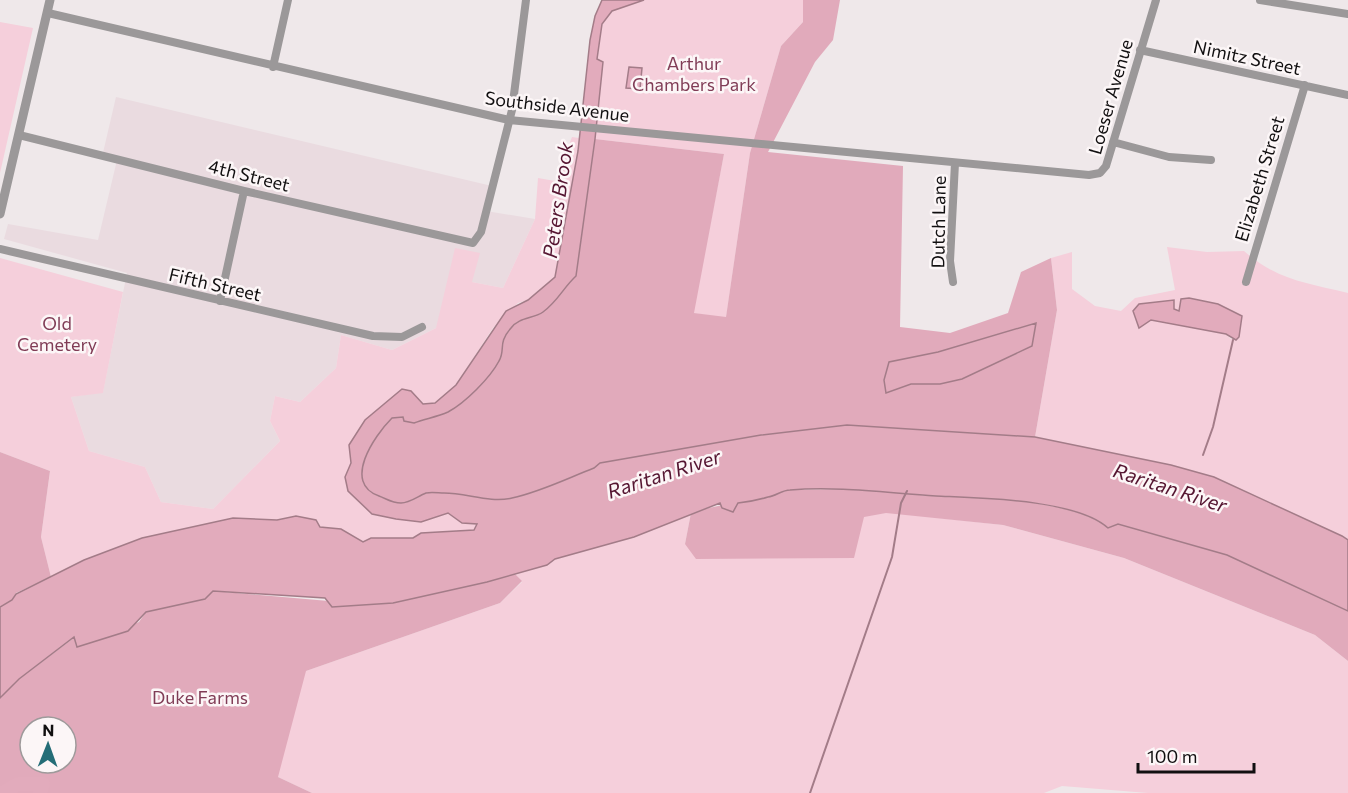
<svg xmlns="http://www.w3.org/2000/svg" width="1348" height="793" font-family="Commissioner,sans-serif">
<style>
.built{fill:#eadbe0}
.green{fill:#f5cfdb;fill-rule:evenodd}
.forest{fill:#e1aabb;fill-rule:evenodd}
.water{fill:#e2abbc;stroke:#a37c88;stroke-width:1.5}
.lines{fill:none;stroke-linecap:round;stroke-linejoin:round}
.stream{stroke:#a37c88;stroke-width:2}
.river{stroke:#e2abbc;stroke-width:14}
.minor{stroke:#9b9899;stroke-width:8}
.tertiary{stroke:#9b9899;stroke-width:9}
.labels{text-anchor:middle;stroke-width:5;stroke-linejoin:round;paint-order:stroke}
.street-label{font-size:18px;fill:#110f10;stroke:#fcf6f7}
.park-label{font-size:18px;fill:#803c56;stroke:#fcf6f7}
.water-label{font-size:20px;font-style:italic;fill:#551531;stroke:#fcf6f7}
</style>
<rect width="100%" height="100%" fill="#efe8ea"/>
<!-- built -->
<path class="built" d="M116,97L492,186L486,211L535,219L503,288L472,282L436,328L392,350L341,335L336,368L300,402L275,396L270,421L280,441L213,509L161,502L145,467L89,451L71,397L103,392L127,273L4,239L8,224L98,240L117,160L102,157Z"/>
<!-- green -->
<path class="green" d="M644,0H803V22L781,46L750,153L726,318L693,313L724,154L595,139L602,62L597,60L602,24L612,11Z
M0,22L33,28L0,173Z
M572,137L579,138L578,151L555,277L528,300L518,303L493,328L456,385L435,403L423,404L411,391L402,389C377,413 348,425 351,463L421,522L448,513L462,523L478,524L474,530L422,533L413,538H371L363,542L341,529L320,527L315,520L296,516L277,520L233,518L84,560L51,577L41,537L50,471L0,452V258L123,292L103,393L71,397L89,451L145,467L161,502L213,509L280,441L270,421L275,396L300,402L336,368L341,335L392,350L436,328L455,248L480,253L472,282L503,288L535,219L538,178L555,181Z
M1167,247L1207,252L1244,251C1277,280 1306,283 1348,293V540L1214,477L1170,465L1035,437L1057,310L1051,258L1072,252V289L1095,306L1121,311L1135,298L1175,290ZM1174,300V310L1239,337L1231,339L1226,334L1151,320L1138,327Z
M886,512L1003,525L1124,558L1315,635L1348,661V793H1148L1062,786L1044,793H312L278,777L0,793V698L306,671L500,603L522,582L515,574L547,565L555,559L634,537L691,513L685,544ZM30,727H66V763H30Z"/>
<!-- forest -->
<path class="forest" d="M803,0H840L833,40L815,62L768,152L903,166L900,327L950,333L1008,313L1021,272L1051,258L1057,310L1035,437L847,425L761,435L601,463L594,468C568,478 540,492 512,498C489,503 467,493 444,493C439,493 432,492 426,493C418,496 410,503 401,503C392,503 387,499 379,496C342,483 374,436 392,418H422L477,389L501,358V341L513,325L530,315L540,314L576,276L595,139L724,154L694,313L726,317L750,153L781,46L803,22Z
M0,452L50,471L41,537L51,577L16,593L13,600L0,607Z
M787,490C816,490 846,488 875,490C896,491 917,496 939,496C980,496 1078,501 1108,528L1118,524L1227,555L1348,611V661L1315,635L1124,558L1003,525L886,513L864,517L854,558L696,559L685,544L691,513C724,502 755,503 787,490Z
M515,574L522,581L500,603L306,671L278,777L312,793H0V698L19,679L75,637L76,646L139,622L146,612L205,599L213,591L363,604L393,603ZM30,727H66V763H30Z"/>
<!-- water -->
<path class="water" d="M602,0H644L612,11L602,24L597,59L603,62L595,139L576,276C563,288 558,301 543,312C533,319 519,317 511,328C497,344 506,349 499,361C490,378 465,403 448,412C437,417 424,419 414,423L404,421L403,417L392,418C374,436 342,483 379,496C387,499 392,503 401,503C410,503 418,496 426,493C431,492 439,493 444,493C467,493 489,503 512,498C540,492 568,478 594,468L600,463L761,435L847,425L1035,437L1171,465L1214,477L1342,536L1348,540V611L1227,555L1118,524L1108,528C1076,499 979,498 936,496C887,493 838,486 790,490C782,490 776,496 768,497C758,500 748,502 738,503L733,512L722,508L720,503L634,537L555,559L547,565L487,582L393,603L332,607L325,598L213,591L205,599L146,612L128,631L77,647L74,637L19,679L0,698V607L12,600L16,594L84,560L142,538L233,518L277,520L296,516L316,520L320,527L341,529L363,542L371,538H413L421,533L474,530L477,524L462,523L448,513L421,522L396,519L372,514L348,491L345,477L351,463L349,445L365,420L402,389L411,391L423,404L435,403L456,385L506,311L528,300L555,277L578,151L590,40L595,16Z
M629,67L642,68L640,89L626,88Z
M1189,298L1218,304L1242,316L1239,337L1236,340L1226,334L1151,320L1139,328L1133,311L1139,304L1174,300V309L1179,311L1181,299Z
M1036,323L1032,346L962,379L940,384H911L886,393L884,380L889,362L938,352Z"/>
<g class="lines">
<!-- stream -->
<path class="stream" d="M1203,455L1213,427L1233,340
M810,793L892,557L901,503L907,491"/>
<!-- river -->
<path class="river" d="M2,793L18,784H43L40,793"/>
<!-- minor -->
<path class="minor" d="M1260,0L1348,14
M48,13L509,120L1089,175L1100,173L1106,166L1156,0
M1140,50L1348,95
M273,67L288,0
M19,135L244,191L473,243L481,232L512,110L526,0
M1113,142L1169,157L1211,160
M0,249L373,336L402,337L422,327
M953,282L950,261L955,163
M1246,282L1305,85
M220,301L244,191"/>
<!-- tertiary -->
<path class="tertiary" d="M0,214L50,0"/>
</g>
<g class="labels">
<!-- street labels -->
<g class="street-label">
<text transform="translate(1247 58) rotate(12)" y="6">Nimitz Street</text>
<text transform="translate(1111 97) rotate(-74)" y="6">Loeser Avenue</text>
<text transform="translate(557 107) rotate(7)" y="6">Southside Avenue</text>
<text transform="translate(249 176) rotate(14)" y="6">4th Street</text>
<text transform="translate(1260 179) rotate(-73)" y="6">Elizabeth Street</text>
<text transform="translate(939 222) rotate(-89)" y="6">Dutch Lane</text>
<text transform="translate(215 285) rotate(13)" y="6">Fifth Street</text>
</g>
<!-- park labels -->
<g class="park-label">
<text x="694" y="70">Arthur<tspan x="694" dy="21">Chambers Park</tspan></text>
<text x="57" y="330">Old<tspan x="57" dy="21">Cemetery</tspan></text>
<text x="200" y="704">Duke Farms</text>
</g>
<!-- water labels -->
<g class="water-label">
<text transform="translate(558 200) rotate(-82)" y="7">Peters Brook</text>
<text transform="translate(664 474) rotate(-18)" y="7">Raritan River</text>
<text transform="translate(1170 488) rotate(18)" y="7">Raritan River</text>
</g>
</g>
<!-- north arrow -->
<g transform="translate(48 745) rotate(1)"><circle r="28" fill="#fcf6f7" stroke="#9e9a9b" stroke-width="1.5"/>
<path d="M0-4.5L10 22L0 15L-10 22Z" fill="#246d77"/>
<text y="-9" font-size="16" font-weight="bold" text-anchor="middle" fill="#110f10">N</text>
</g>
<!-- scale -->
<path d="M1138 763v9h116v-9" fill="none" stroke="#110f10" stroke-width="3"/>
<text x="1147" y="763" font-size="18" fill="#110f10" stroke="#fcf6f7" stroke-width="4.5" paint-order="stroke">100 m</text>
</svg>
